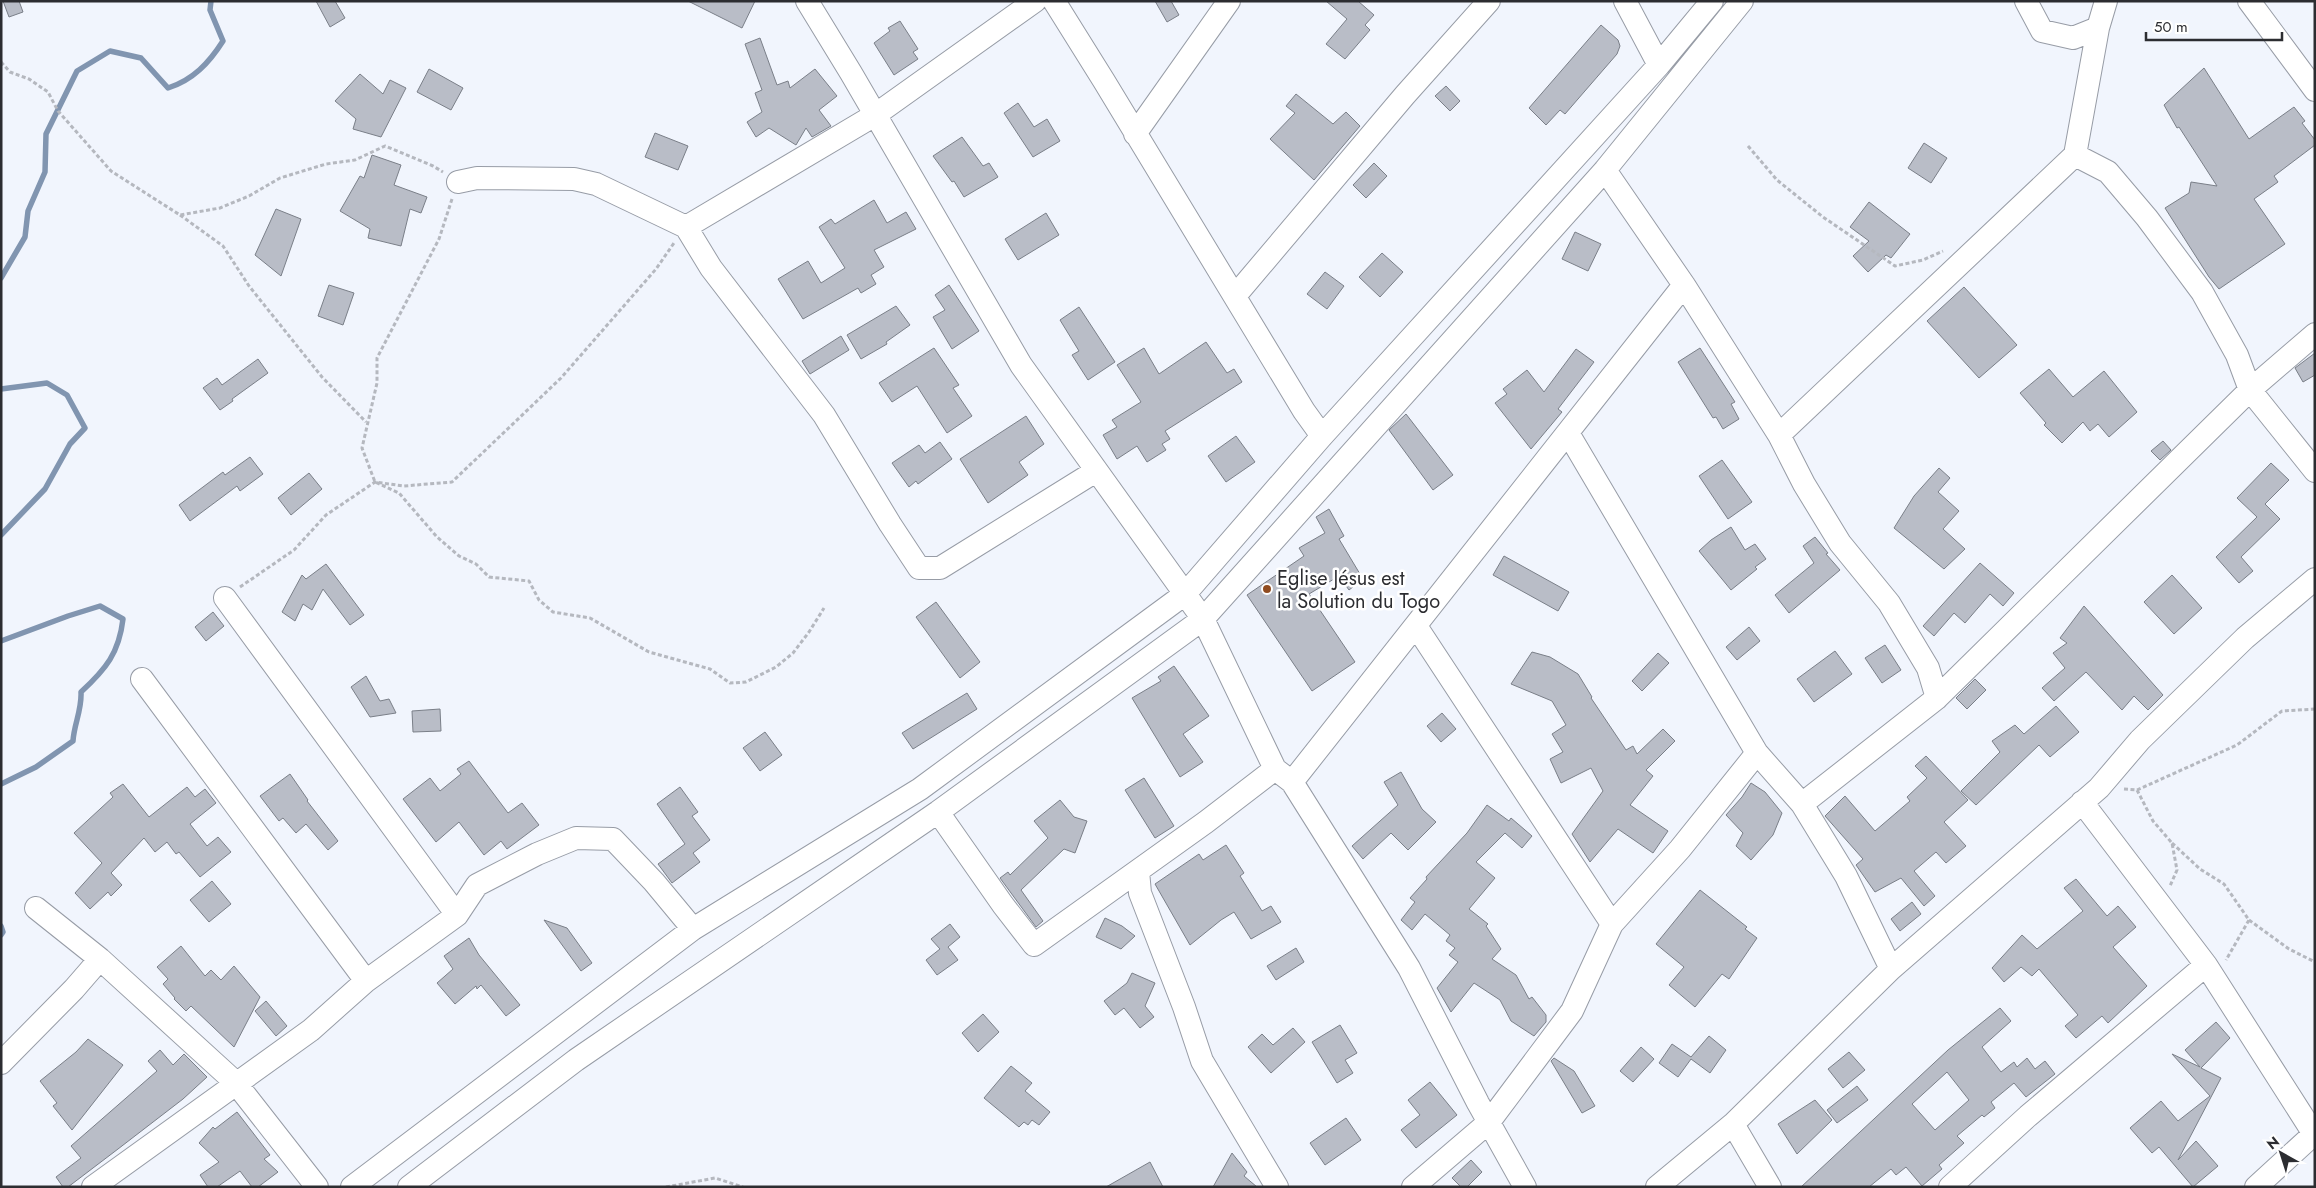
<svg xmlns="http://www.w3.org/2000/svg" width="2316" height="1188" font-family="Jost,sans-serif">
<style>
.lines{fill:none;stroke-linecap:round;stroke-linejoin:round}
.stream{stroke:#8195b0;stroke-width:5.5}
.building{fill:#b9bdc7;stroke:#7a7f88;fill-rule:evenodd}
.minor-casing{stroke:#979ca6;stroke-width:24}
.path{stroke:#b5b8bf;stroke-width:3;stroke-dasharray:4 2.5;stroke-linecap:butt}
.minor{stroke:#fff;stroke-width:22}
.poi-dot{fill:#904c20;stroke:#fff;stroke-width:2}
.labels{text-anchor:middle;stroke-width:5;stroke-linejoin:round;paint-order:stroke}
.poi-label{font-size:20px;fill:#2c2d31;stroke:#fff;text-anchor:start}
</style>
<rect width="100%" height="100%" fill="#f1f5fd"/>
<g class="lines">
<!-- stream -->
<path class="stream" d="M1,278L25,237L28,211L45,172L46,134L77,71L110,51L141,58L168,88C193,80 209,63 223,41L210,10L211,1
M1,389L47,383L67,395L85,428L70,444L45,489L1,535
M1,641L68,616L100,606L123,619C119,653 106,669 81,692C82,710 74,724 73,741L36,767L1,784
M1,926L3,932L1,935"/>
</g>
<!-- building -->
<path class="building" d="M3,1H19L23,12L9,17Z
M316,1H335L345,18L330,27Z
M688,1H755L742,28Z
M1155,1H1171L1179,15L1167,22Z
M1326,1H1358L1374,15L1365,25L1370,30L1345,59L1326,44L1347,19Z
M900,21L918,49L913,52L918,59L894,75L874,43L890,31L888,28Z
M1601,25L1618,40L1620,46L1617,54L1565,114L1560,110L1546,125L1529,108Z
M760,38L777,85L788,81L790,88L815,69L837,96L819,110L831,126L812,137L806,128L796,145L769,128L756,137L747,122L762,112L755,93L762,90L745,44Z
M2204,68L2249,139L2294,107L2305,121L2302,123L2315,140V145L2274,176L2278,182L2254,199L2285,244L2219,289L2209,277L2165,208L2189,193L2191,182L2217,186L2179,127L2177,128L2164,105Z
M429,69L463,88L451,110L417,92Z
M360,74L383,94L390,80L406,88L381,137L353,129L356,119L335,101Z
M1446,86L1460,101L1450,111L1435,96Z
M1296,94L1333,124L1346,112L1360,126L1314,180L1270,139L1295,113L1286,106Z
M1018,103L1034,127L1047,119L1060,141L1033,157L1004,113Z
M655,133L688,146L678,170L645,157Z
M962,137L983,166L989,163L998,177L964,197L954,181L952,182L933,156Z
M1924,143L1947,158L1931,183L1908,168Z
M372,155L401,165L394,185L427,197L421,213L410,209L401,246L368,238L370,229L340,211L360,176L364,178Z
M1374,163L1387,176L1366,198L1353,185Z
M874,200L887,223L906,212L916,229L874,250L884,267L871,275L876,284L861,293L858,288L803,319L778,279L808,261L821,283L845,268L819,227L831,219L835,224Z
M1869,202L1910,234L1891,258L1886,255L1868,272L1853,256L1869,241L1850,227Z
M276,209L301,219L281,276L255,255Z
M1046,213L1059,235L1018,260L1005,239Z
M1575,232L1601,244L1588,271L1562,259Z
M1382,253L1403,272L1380,297L1359,277Z
M1325,272L1344,286L1327,309L1307,294Z
M329,285L354,293L343,325L318,316Z
M949,285L979,331L952,349L933,317L945,310L935,295Z
M1964,287L2017,345L1979,378L1927,321Z
M896,306L910,325L886,342L887,344L861,359L847,335Z
M1079,307L1115,362L1088,380L1072,355L1079,351L1060,320Z
M841,336L849,350L810,374L802,361Z
M1206,342L1227,373L1234,369L1242,382L1165,431L1170,439L1162,444L1166,450L1147,462L1137,446L1117,459L1103,435L1117,427L1112,420L1141,402L1117,365L1144,348L1159,374Z
M934,348L959,385L953,388L972,416L947,433L917,386L892,402L879,383Z
M1700,348L1735,402L1731,404L1739,419L1723,429L1716,417L1713,418L1678,362Z
M1576,349L1594,362L1558,409L1562,412L1531,449L1495,403L1507,394L1503,389L1527,370L1544,392Z
M2315,353V375L2303,382L2295,368Z
M258,359L268,373L232,399L233,401L220,410L203,388L217,378L222,385Z
M2049,369L2073,397L2104,371L2137,412L2109,437L2098,424L2090,431L2083,422L2062,443L2044,425L2046,423L2020,393Z
M1406,414L1453,475L1433,490L1389,430Z
M1026,416L1044,444L1019,462L1028,475L988,503L960,459Z
M1236,436L1255,462L1226,482L1208,456Z
M2163,441L2171,450L2160,460L2151,451Z
M940,442L952,459L918,484L916,481L909,487L892,463L919,445L925,453Z
M250,457L263,474L240,491L237,486L190,521L179,505L223,472L225,475Z
M1722,460L1752,502L1728,519L1699,476Z
M2271,463L2289,480L2265,504L2280,519L2241,557L2253,571L2239,583L2216,557L2257,517L2237,498Z
M1939,468L1950,478L1938,492L1959,511L1943,529L1965,549L1944,569L1894,528L1914,496Z
M309,473L322,489L291,515L278,498Z
M1329,509L1344,536L1339,539L1363,579L1349,590L1339,576L1309,594L1355,662L1312,691L1247,595L1304,556L1299,548L1325,533L1316,517Z
M1731,527L1745,550L1755,544L1766,559L1755,567L1757,569L1731,590L1699,551L1711,540Z
M1815,537L1828,553L1826,554L1840,570L1789,613L1775,595L1814,563L1803,546Z
M1504,556L1569,592L1558,611L1493,575Z
M1980,563L2014,593L2003,606L1990,594L1965,623L1954,613L1934,636L1923,626Z
M326,564L364,615L350,625L323,589L312,610L303,604L295,621L282,612L302,575L306,579Z
M2172,575L2202,608L2174,634L2144,602Z
M936,602L980,662L960,678L916,617Z
M2084,606L2163,695L2148,710L2134,696L2122,710L2086,672L2054,701L2042,688L2065,668L2053,653L2067,643L2060,638Z
M213,612L224,626L206,641L195,627Z
M1749,627L1760,641L1737,660L1726,647Z
M1885,645L1901,670L1882,683L1865,658Z
M1835,651L1852,674L1814,702L1797,679Z
M1532,652L1550,657L1578,674L1592,697L1591,698L1626,750L1633,746L1637,754L1663,729L1675,741L1646,770L1653,776L1630,805L1668,831L1653,853L1618,829L1590,862L1572,834L1603,791L1591,768L1561,783L1550,759L1563,752L1552,734L1566,725L1552,701L1511,684Z
M1658,653L1669,663L1642,691L1632,681Z
M1174,666L1209,716L1183,734L1203,762L1180,777L1132,698L1161,681L1158,677Z
M366,676L380,701L389,699L396,713L370,717L351,687Z
M1975,679L1986,690L1967,709L1956,698Z
M967,693L977,709L913,749L902,733Z
M2056,706L2079,732L2050,757L2039,745L1976,805L1961,791L2000,752L1992,741L2015,725L2024,734Z
M440,709L441,731L413,732L412,711Z
M1442,713L1456,729L1441,742L1427,726Z
M765,732L782,755L760,771L743,748Z
M1926,756L1968,800L1944,822L1966,846L1946,863L1936,852L1914,871L1935,896L1924,906L1901,878L1875,892L1856,865L1863,859L1825,816L1845,796L1875,831L1910,801L1907,797L1927,778L1915,766Z
M469,761L508,813L522,803L539,825L507,849L501,841L484,855L459,822L436,842L403,799L430,778L440,791L461,774L457,769Z
M1401,772L1422,809L1436,822L1408,850L1391,833L1363,859L1352,846L1398,805L1384,782Z
M290,774L308,800L307,801L338,841L328,850L306,824L296,833L283,818L279,821L260,796Z
M1144,778L1174,826L1155,838L1125,790Z
M1751,783L1765,792L1782,813L1773,835L1751,860L1736,846L1743,833L1726,815L1742,797Z
M123,784L149,817L187,787L195,797L205,789L216,803L190,824L207,846L218,837L231,852L200,877L179,852L176,854L167,842L155,852L144,838L111,873L122,885L111,896L108,892L90,909L75,893L102,863L74,833L113,797L110,793Z
M680,787L698,812L692,816L710,840L693,853L700,862L672,883L658,864L685,844L657,804Z
M1060,800L1074,817L1087,821L1075,853L1064,849L1021,890L1043,921L1036,927L1000,878L1008,872L1010,875L1048,838L1034,821Z
M1487,805L1509,821L1511,818L1532,836L1522,848L1505,833L1476,862L1495,878L1469,909L1488,924L1486,926L1501,949L1492,959L1516,975L1529,999L1532,997L1546,1015V1022L1534,1036L1511,1021L1500,1000L1474,983L1451,1012L1437,988L1458,962L1449,955L1455,948L1446,941L1450,935L1425,914L1412,930L1401,920L1415,902L1410,898L1427,879L1426,877L1467,833Z
M1226,845L1244,873L1240,876L1262,911L1271,906L1281,922L1251,939L1234,912L1221,920L1190,945L1155,884L1199,854L1203,860Z
M2076,879L2107,916L2118,906L2136,927L2113,947L2147,986L2108,1023L2102,1016L2076,1038L2065,1026L2078,1015L2039,969L2032,976L2021,967L2004,982L1992,968L2022,935L2037,949L2083,911L2064,888Z
M212,881L231,904L209,922L190,900Z
M1700,890L1747,927L1745,929L1757,938L1729,979L1722,974L1695,1007L1669,985L1684,967L1656,944Z
M1912,902L1921,914L1900,931L1891,919Z
M1105,918L1122,926L1135,936L1121,949L1096,937Z
M544,920L567,928L592,963L581,971Z
M950,924L960,937L948,947L958,960L937,975L926,960L940,949L931,939Z
M469,938L479,955L520,1005L506,1016L481,985L477,989L476,986L455,1004L437,983L453,969L444,956Z
M181,946L205,976L211,970L221,980L234,966L260,997L234,1047L191,1006L186,1011L174,999L175,998L163,984L168,979L157,967Z
M1296,948L1304,962L1276,980L1267,966Z
M1132,973L1155,983L1145,1006L1154,1017L1140,1028L1124,1008L1115,1015L1104,1001L1127,983Z
M266,1001L287,1026L276,1036L255,1011Z
M2000,1008L2011,1021L1982,1047L2001,1072L2014,1062L2017,1067L2027,1058L2035,1069L2045,1061L2055,1074L2026,1097L2014,1083L1991,1102L1995,1108L1984,1117L1982,1115L1957,1136L1964,1143L1939,1165L1942,1169L1922,1186L1906,1167L1896,1175L1891,1169L1869,1187H1801L1948,1050ZM1947,1072L1969,1100L1935,1130L1912,1104Z
M983,1014L999,1032L978,1052L962,1033Z
M2216,1022L2230,1038L2201,1068L2221,1078L2178,1160L2196,1141L2218,1166L2193,1187L2159,1147L2152,1153L2130,1128L2161,1101L2178,1121L2210,1096L2172,1054L2200,1067L2185,1050Z
M1340,1025L1357,1053L1345,1060L1353,1073L1337,1083L1312,1042Z
M1293,1028L1305,1042L1271,1073L1248,1047L1262,1034L1273,1045Z
M1709,1036L1726,1050L1710,1073L1691,1059L1678,1077L1659,1063L1672,1044L1691,1057Z
M88,1039L123,1065L72,1130L53,1106L57,1103L40,1081L76,1052Z
M1641,1047L1654,1059L1633,1082L1620,1071Z
M160,1050L173,1065L184,1054L207,1077L183,1099L118,1149L68,1187H63L56,1177L81,1158L71,1146L157,1071L148,1061Z
M1849,1052L1865,1070L1843,1088L1828,1069Z
M1554,1058L1574,1071L1595,1106L1582,1113L1551,1061Z
M1011,1066L1032,1083L1025,1091L1050,1112L1039,1125L1032,1120L1028,1125L1024,1122L1019,1127L984,1098Z
M1430,1082L1457,1115L1416,1148L1401,1130L1420,1115L1408,1100Z
M1857,1086L1868,1100L1837,1123L1827,1110Z
M1815,1100L1832,1120L1797,1154L1778,1124Z
M237,1112L270,1155L264,1159L278,1172L258,1187H252L240,1171L217,1187H208L200,1175L219,1162L199,1143L213,1127L215,1129Z
M1346,1118L1361,1140L1325,1165L1310,1143Z
M1232,1153L1247,1172L1244,1176L1257,1187H1213Z
M1471,1160L1482,1172L1467,1187H1461L1452,1178Z
M1150,1162L1163,1187H1106Z"/>
<g class="lines">
<!-- minor casing -->
<g class="minor-casing">
<path id="minor" d="M807,1L851,73L1021,365L1203,619L1275,769L1292,782L1409,968L1478,1103L1525,1187
M1054,1L1104,81L1304,411L1322,436
M1625,1L1659,65
M2026,1L2042,31L2073,38L2098,28
M2249,1L2315,90
M1135,134L1229,1
M2075,155L2108,172L2147,218L2202,292L2237,355L2250,390L2315,471
M1605,170L1684,285L1779,435L1804,484L1840,543L1889,603L1928,668L1937,698
M458,182L477,178L574,179L596,184L686,227L711,268L824,415L890,524L919,568H940L1096,471
M686,227L875,115L1035,1
M1235,296L1405,95L1489,1
M1568,433L1757,753L1802,804L1846,876L1891,969
M1779,435L2075,155L2098,28L2106,1
M225,598L457,915
M1416,626L1612,924
M142,679L366,981
M1292,782L1684,285
M2082,802L2206,965L2314,1134
M1802,804L1937,698L2250,390L2315,334
M938,812L1003,905L1034,945L1206,822L1275,769
M1138,871L1140,893L1184,1007L1202,1061L1277,1187
M36,908L100,959L235,1082L317,1187
M1,1063L74,989L100,959
M1733,1124L1891,969L2099,788L2140,740L2245,638L2315,579
M93,1187L311,1030L366,981L457,915L477,885L537,854L576,838L613,839L654,882L693,929
M352,1187L693,929L920,789L1185,594L1322,436L1659,65L1712,1
M409,1187L576,1060L938,812L1203,619L1605,170L1742,1
M1413,1187L1489,1122L1572,1011L1612,924L1680,849L1757,753
M1657,1187L1733,1124L1770,1187
M1950,1187L2028,1116L2206,965
M2256,1187L2315,1133"/>
</g>
<!-- path -->
<path class="path" d="M1,62L10,72L29,79L48,92L58,111L111,171L180,215L220,208L249,196L280,178L326,164L355,160L385,146L433,166L443,172
M1748,146L1777,180L1823,217L1895,266L1923,260L1943,251
M452,199L439,239L377,358V383L362,448L375,482L399,493L437,537L459,556L476,564L489,577L529,581L539,600L553,612L590,618L649,652L710,669L730,683L746,682L776,667L793,653L809,632L824,608
M180,215L223,246L249,286L322,377L366,422
M240,587L294,550L326,515L375,482L404,486L452,482L561,378L656,269L674,243
M2124,789L2137,790L2237,745L2282,711L2315,709
M2137,790L2153,821L2172,843L2177,870L2170,886
M2172,843L2200,869L2224,884L2249,920L2226,960
M2249,920L2289,949L2315,962
M666,1187L715,1178L743,1187"/>
<!-- minor -->
<use href="#minor" class="minor"/>
</g>
<!-- markers -->
<circle class="poi-dot" cx="1267" cy="589" r="5"/>
<g class="labels">
<!-- poi labels -->
<g class="poi-label">
<text x="1277" y="585">Eglise Jésus est<tspan x="1277" dy="23">la Solution du Togo</tspan></text>
</g>
</g>
<!-- border -->
<rect width="2316" height="1188" fill="none" stroke="#2c2d31" stroke-width="5"/>
<!-- north arrow -->
<g transform="translate(2281 1153) rotate(321)" stroke="#ffffff" stroke-width="4" paint-order="stroke">
<path d="M0-4L9 19L0 12L-9 19Z" fill="#2c2d31"/>
<text y="-8" font-size="14" font-weight="bold" text-anchor="middle" fill="#2c2d31">N</text>
</g>
<!-- scale -->
<path d="M2146 32v8h136v-8" fill="none" stroke="#2c2d31" stroke-width="2.5"/>
<text x="2154" y="32" font-size="15" fill="#2c2d31" stroke="#ffffff" stroke-width="4" paint-order="stroke">50 m</text>
</svg>
